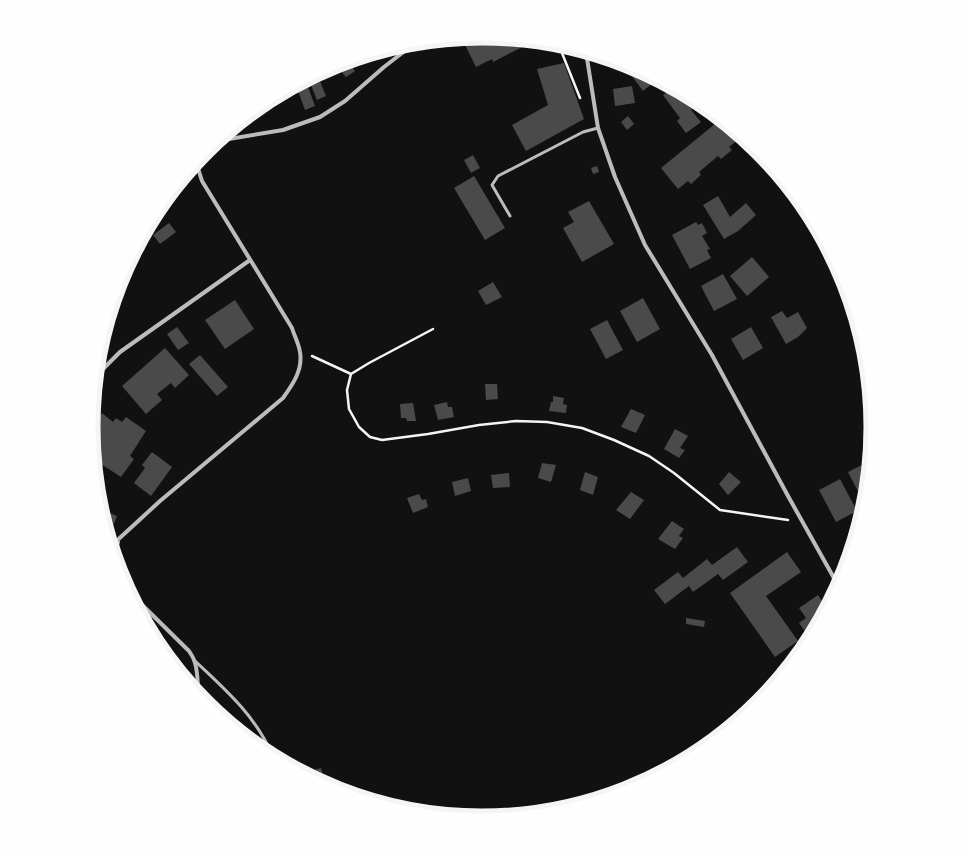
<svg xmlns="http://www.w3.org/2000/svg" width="965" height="855" font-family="Quicksand,sans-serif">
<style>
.building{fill:#4a4a4a}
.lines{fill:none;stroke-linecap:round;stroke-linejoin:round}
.path{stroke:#f5f5f5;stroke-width:2.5}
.service{stroke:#bcbcbc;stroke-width:3}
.minor{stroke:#bcbcbc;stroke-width:4}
.rim{fill:none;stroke:#f5f5f5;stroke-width:5}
</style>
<rect width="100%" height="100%" fill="#111"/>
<!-- building -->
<path class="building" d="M483,36L490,37L491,40L497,37L534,41L493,62L492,59L476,67L465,45Z
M348,62L355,71L346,77L339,69Z
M564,63L584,119L526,151L512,125L548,105L537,69Z
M629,65L633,66L658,79L643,91L626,68Z
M320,81L326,96L317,100L311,85Z
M632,86L635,103L615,106L613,89Z
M308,87L315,106L305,110L298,91Z
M673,88L701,102L691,110L701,122L686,133L677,121L680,118L663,95Z
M628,116L634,124L627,130L621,122Z
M721,119L727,124L739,139L729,147L732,150L721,159L718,156L699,172L701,175L691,184L688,181L678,189L661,168Z
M751,144L759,151L760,155L753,156Z
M473,155L480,168L471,173L464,160Z
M597,166L599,172L593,174L591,168Z
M474,176L505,228L485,240L454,188Z
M718,196L730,217L746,203L756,215L738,231L724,239L703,205Z
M589,201L614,244L582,262L563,228L574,222L568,212Z
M696,222L698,225L702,223L707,233L702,236L710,249L707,250L711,258L690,269L672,235Z
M169,223L176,232L160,244L153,235Z
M825,241L836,263L835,265L819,247Z
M140,242L145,250L131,260V259Z
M752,257L769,277L747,296L730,276Z
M723,274L737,299L714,311L701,286Z
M493,282L502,297L486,305L478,291Z
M643,298L660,329L637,342L620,311Z
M235,300L254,329L225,349L205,320Z
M782,311L787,318L798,312L807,328L798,337L786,344L771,317Z
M607,320L623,350L606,359L590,329Z
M177,327L189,343L178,350L167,334Z
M751,327L763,348L743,360L731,339Z
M165,348L189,375L175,388L171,383L157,394L162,400L146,414L122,386Z
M200,355L228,387L217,396L189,364Z
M485,384H497L498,399L486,400Z
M553,396L564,398L563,404L567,405L566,413L549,411L551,402H553Z
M447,402L448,407H452L454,417L438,420L434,405Z
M413,403L416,421H407L406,418H401L400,404Z
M631,409L645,415L636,433L621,427Z
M102,413L113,422L116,418L122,422L126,417L146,431L130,456L134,459L121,477L101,464L98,468L95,466L91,428Z
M675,429L688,436L680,448L685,450L679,458L664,449Z
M152,452L172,467L151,496L134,483L145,468L142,465Z
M542,463L556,465L551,482L538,478Z
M864,464L869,475L867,496L862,499L848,472Z
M585,472L598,477L593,495L580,490Z
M729,472L741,482L728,495L719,484Z
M509,473L510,487L493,488L491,475Z
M468,478L471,491L455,496L452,482Z
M840,479L857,511L836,522L819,490Z
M631,492L644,500L630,519L616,510Z
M419,494L422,500L426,499L428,507L413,513L407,498Z
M100,509L117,516L111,531L108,534Z
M672,521L684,529L679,536L683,538L675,549L658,539Z
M737,547L748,562L723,580L718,574L693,592L689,586L665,604L654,590L678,572L683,578L707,559L712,565Z
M787,552L801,572L766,596L798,641L775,657L730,593Z
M818,595L827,609L811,640L799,623L806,618L799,608Z
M686,618L705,621L704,627L686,624Z
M321,768L326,786L305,774L304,773Z"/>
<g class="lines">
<!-- path -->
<path class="path" d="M558,43L580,98
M433,329L369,363L351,374L347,390L349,409L359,427L370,437L382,440L428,434L479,425L516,421L547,422L582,428L614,440L649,456L674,473L720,510L788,520
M312,356L351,374"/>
<!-- service -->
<path class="service" d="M510,216L492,185L498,176L583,132L598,128
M194,660C225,689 257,717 273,757"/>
<!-- minor -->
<path class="minor" d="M586,52L598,128L615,177L645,245L712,355L788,496L839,587
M217,141L283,130L320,117L345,101L384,67L415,43
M96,376L120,352L250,260
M111,546L160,501L283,398C293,384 303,370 300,352C299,344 294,335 292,328L202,181L196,162
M114,556L118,542
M129,592L189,651C191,654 193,657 194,660C198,670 198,684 198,695"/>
</g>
<!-- crop -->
<path d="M0 0H965V855H0ZM98 427a384 384 0 1 1 768 0a384 384 0 1 1-768 0Z" fill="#fefefe" fill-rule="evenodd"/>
<path class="rim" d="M98 427a384 384 0 1 1 768 0a384 384 0 1 1-768 0Z"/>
</svg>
